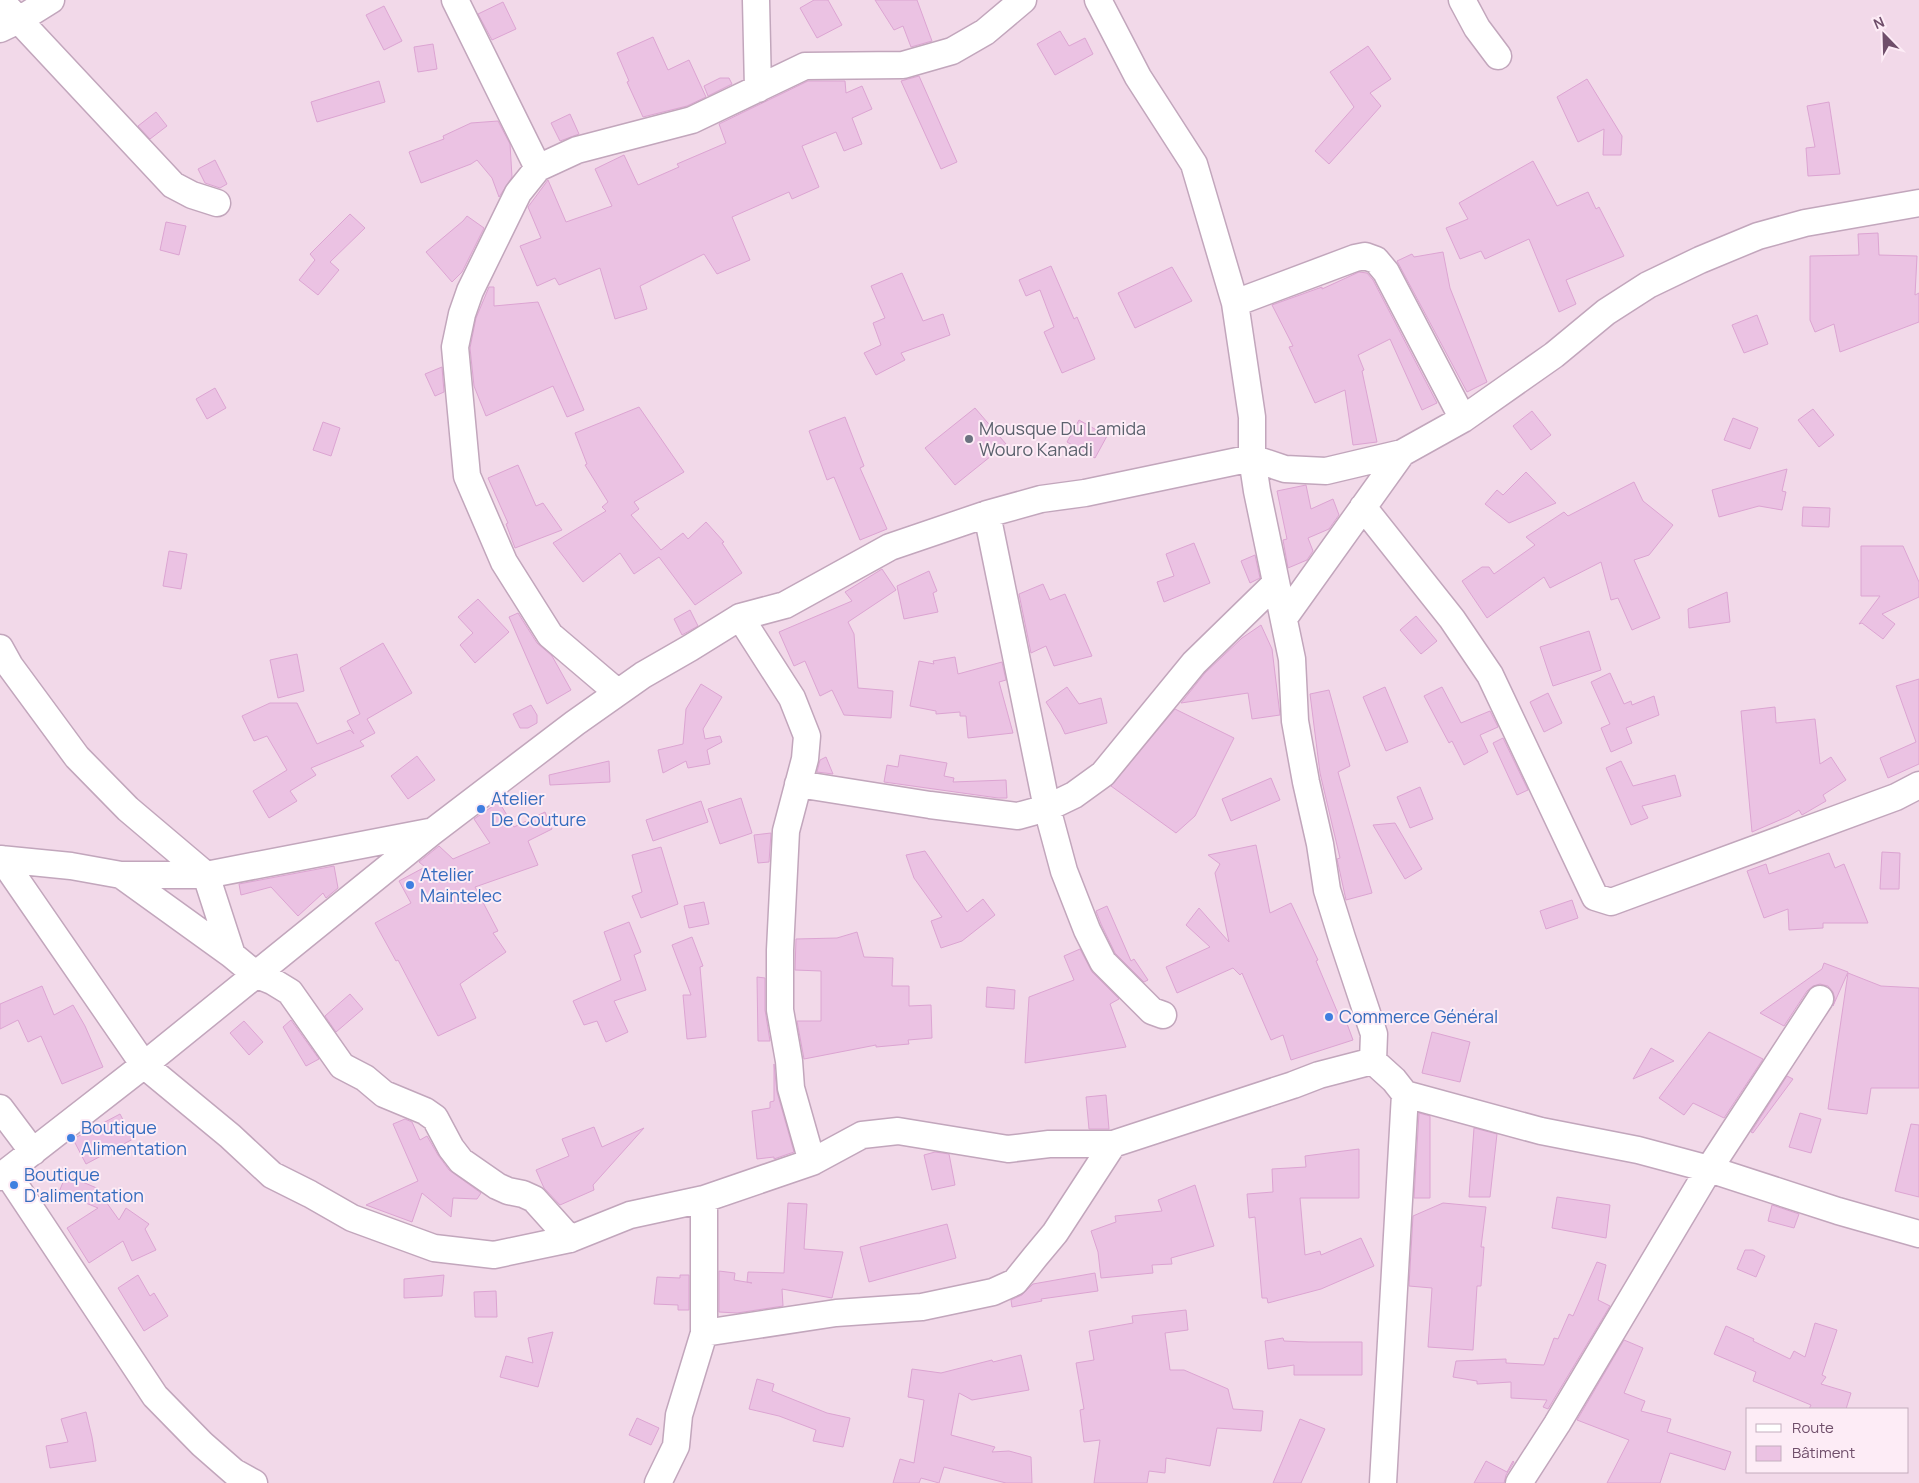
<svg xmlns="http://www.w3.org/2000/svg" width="1919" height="1483" font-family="Manrope,sans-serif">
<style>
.residential{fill:#f2d9e9;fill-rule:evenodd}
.building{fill:#ebc2e3;stroke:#dca4d2}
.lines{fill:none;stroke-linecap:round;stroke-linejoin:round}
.street-casing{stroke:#c2a6bc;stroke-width:29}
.street{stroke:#fff;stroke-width:26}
.worship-dot{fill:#6b7280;stroke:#fdecf6;stroke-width:2}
.shop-dot{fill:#3f7fe0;stroke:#fdecf6;stroke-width:2}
.labels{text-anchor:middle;stroke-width:4;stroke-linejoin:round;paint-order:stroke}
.worship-label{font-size:18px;fill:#5b616d;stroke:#fdecf6;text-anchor:start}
.shop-label{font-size:18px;fill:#366cbe;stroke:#fdecf6;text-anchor:start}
</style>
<rect width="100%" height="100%" fill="#f9e6f2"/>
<!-- residential -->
<path class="residential" d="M0,0H1919V1483H0ZM1748,1409H1908V1472H1748Z"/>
<!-- building -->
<path class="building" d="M814,0H828L842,25L817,38L800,8Z
M875,0H917L932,41L911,47L903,26L894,30Z
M503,2L516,29L492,40L478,14Z
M384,6L402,41L384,50L366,15Z
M1060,31L1069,46L1085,38L1093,54L1055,75L1037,44Z
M653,37L668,70L689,60L706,97L687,106L643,117L627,82L629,81L617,53Z
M433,44L437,69L418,72L414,47Z
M1368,46L1391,79L1370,93L1381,106L1329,164L1315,151L1354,107L1330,72Z
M919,76L957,162L941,169L901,81Z
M720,78H729L732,84L708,96L704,86Z
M1587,79L1622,136L1621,155H1603L1604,129L1578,142L1557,97Z
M379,81L385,102L317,122L311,102Z
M808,81H845L846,93L862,86L872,109L852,118L862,144L844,151L836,132L802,146L819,187L792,199L789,192L732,217L750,260L717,274L704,254L640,286L647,309L615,319L600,268L559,285L555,278L537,286L520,246L541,238L528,207L548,180L566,222L612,206L595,169L624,155L638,185L679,167L677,164L726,143L719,124Z
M1829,102L1840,174L1808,176L1806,148L1815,147L1807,106Z
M156,112L167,126L150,139L138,126Z
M570,114L579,134L560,141L551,123Z
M498,121L510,144L512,177L499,197L492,178L477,160L471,164L421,183L409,152L444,139L443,136L471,123Z
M215,160L227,184L220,188L205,183L198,169Z
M1533,161L1557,206L1588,192L1596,209L1599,207L1624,256L1566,280L1576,304L1559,312L1529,239L1485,259L1481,251L1460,259L1446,228L1468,219L1459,203Z
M350,214L365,228L330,262L339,270L318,295L299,280L315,260L310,254Z
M467,216L484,228L462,272L452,282L426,252L463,221Z
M166,222L186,226L179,255L160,250Z
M1878,233L1879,255L1917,256L1915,295L1919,293V322L1840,352L1834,324L1815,332L1810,320V256L1859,255L1858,234Z
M1443,252L1450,288L1487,382L1467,392L1397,261L1412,254L1414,257Z
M1051,266L1074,319L1077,317L1095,359L1062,373L1044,332L1054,327L1040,290L1026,296L1019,280Z
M1172,267L1192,301L1135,328L1118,293Z
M1359,272L1367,273L1373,280L1437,403L1422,410L1390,339L1358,355L1364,370L1362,371L1377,442L1353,445L1345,390L1315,403L1289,347L1293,346L1272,305L1322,287V289Z
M902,273L923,321L943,314L950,335L901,353L905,360L876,375L864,353L881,345L873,323L885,318L871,286Z
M489,287H494V306L538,302L584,410L567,417L553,386L486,416L474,386L470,348L476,318Z
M1757,315L1768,344L1744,353L1732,325Z
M442,367L444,392L435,396L425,374Z
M215,388L226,408L207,419L196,399Z
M639,407L684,472L634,502L639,509L631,515L661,550L683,533L688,539L706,522L724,542L722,543L742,573L695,605L659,557L634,574L620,553L583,582L553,543L606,511L602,507L608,502L585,465L587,464L575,433Z
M975,408L1006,444L955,485L925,448Z
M1813,409L1834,435L1819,447L1798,420Z
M1532,411L1551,435L1531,450L1513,426Z
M845,417L864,466L860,468L887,529L860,540L834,477L827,480L809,431Z
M1733,418L1758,428L1750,449L1724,440Z
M1079,420L1107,436L1095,458L1067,442Z
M323,422L340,428L331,456L313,450Z
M518,465L536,506L543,503L562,530L515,548L506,524L508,523L488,478Z
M1787,469L1782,491L1786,492L1782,510L1759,506L1719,517L1712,490Z
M1526,472L1556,503L1509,523L1485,504L1497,490L1503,495Z
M1634,482L1643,501L1673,525L1649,555L1634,560L1660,618L1632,630L1618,598L1611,600L1601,562L1550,588L1544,577L1487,618L1462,581L1482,567H1489L1494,574L1535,545L1526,537L1564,512L1568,516Z
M1306,485L1311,509L1333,499L1339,515L1329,529L1308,538L1313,551L1307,560L1288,568L1283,540L1287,539L1277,491Z
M1803,507L1830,508L1829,527L1802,526Z
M1194,543L1210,583L1164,602L1157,582L1174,576L1166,554Z
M1861,546H1903L1919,582V597L1882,614L1895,624L1883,639L1862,623L1859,624L1880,596H1861Z
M169,551L187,554L181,589L163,586Z
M1255,555L1260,578L1250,583L1241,561Z
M882,569L896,590L848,622L854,634L858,688L893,691L891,718L844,715L832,690L820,696L805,661L794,666L779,632L852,601L845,592Z
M929,571L937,591L933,593L938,612L904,619L897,586Z
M1043,584L1050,600L1065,594L1092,656L1054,666L1046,646L1031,653L1019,594Z
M1727,592L1730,622L1689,628L1688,609Z
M478,599L509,632L475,663L460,645L473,633L458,617Z
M690,610L698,626L682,635L674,619Z
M518,613L537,643L552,656L571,690L547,704L509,617Z
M1416,616L1437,641L1421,654L1400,630Z
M1261,625L1272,649L1280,715L1252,719L1248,693L1181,703L1205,673L1242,638Z
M1589,631L1601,670L1553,686L1540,647Z
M383,643L412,693L367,719L375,733L360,741L364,746L311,768L316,775L290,791L297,801L269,818L253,791L287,770L267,736L254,741L242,716L270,703H297L317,744L350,730L354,734L347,721L360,714L340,668Z
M297,654L304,691L278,698L270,660Z
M955,657L958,674L1002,662L1006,680L999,682L1013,733L968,738L966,716H960V712L936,714V711L910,706L919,661L934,664L933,661Z
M1610,673L1624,704L1631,701L1632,705L1654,696L1659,715L1626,728L1632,743L1611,752L1601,728L1610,724L1591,682Z
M1919,679V764L1888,778L1880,758L1916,742L1896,686Z
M701,684L722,697L703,729L705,739L720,736L722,742L707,750L710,764L688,768L686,761L663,773L658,750L683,744L686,709Z
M1067,687L1079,704L1101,698L1107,723L1065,734L1061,725L1046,702Z
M1385,687L1408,742L1386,751L1363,697Z
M1442,687L1461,723L1490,711L1498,727L1480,735L1488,752L1464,765L1452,741L1449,743L1424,696Z
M1329,690L1350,766L1338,772L1372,893L1346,900L1337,859L1340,858L1320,773L1310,694Z
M1548,693L1562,723L1544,732L1530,702Z
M531,705L537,715V723L528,728H520L513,714Z
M1775,707L1776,723L1815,719L1820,764L1831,757L1846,780L1823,795L1826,801L1802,815L1799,810L1789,816L1752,832L1741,711Z
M1175,709L1234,738L1195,816L1176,833L1111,786Z
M1503,738L1528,790L1517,795L1493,743Z
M900,755L947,763L944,776L954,778L953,782L1006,780L1007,798H998L884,782L887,765L898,767Z
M417,756L435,780L408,799L391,776Z
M826,757L833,774L817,772L820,760Z
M609,761L610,782L550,785L549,775Z
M1621,761L1633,786L1675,775L1681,796L1642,806L1648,818L1631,825L1606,768Z
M1271,778L1280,800L1231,821L1222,799Z
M1420,787L1433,819L1410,828L1397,797Z
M741,798L752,833L720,844L708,809Z
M701,801L708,822L653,841L646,820Z
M499,802L514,827L545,812L552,829L528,841L538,865L475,887L498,931L493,933L506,952L460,984L476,1018L438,1036L398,960L396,961L375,923L411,903L399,881L425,867L419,862L439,846L453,859L490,843L474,819Z
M1395,823L1422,869L1405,879L1373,825Z
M771,833L769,862L758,863L754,835Z
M1256,845L1270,913L1291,903L1318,960L1316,961L1342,1023L1346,1021L1353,1040L1291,1060L1283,1035L1271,1040L1242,973L1240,975L1233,968L1177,993L1166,967L1210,947L1186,925L1199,908L1229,942L1215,873L1220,864L1208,855Z
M661,847L678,904L641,918L632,896L642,892L632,855Z
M925,851L967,912L983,899L995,915L962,941L941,948L931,921L942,917L914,878L906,855Z
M1882,852L1900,853L1899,889H1880Z
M1829,853L1835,868L1844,864L1868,923H1823V928L1789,930L1788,909L1764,918L1747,871L1766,864L1769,874Z
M334,866L338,888L326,898L323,893L298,916L271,887L241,895L239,884Z
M1572,900L1578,918L1546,929L1540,911Z
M704,902L709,924L689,928L684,906Z
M1107,906L1131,961L1134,959L1148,980L1144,982L1115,953L1101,924L1096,911Z
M629,922L641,952L634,955L646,990L614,1001L628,1032L606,1042L597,1021L584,1025L573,1001L621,980L604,932Z
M857,932L864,957L893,958L892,986H909V1006L931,1005L932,1038L908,1040L909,1044L876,1047V1045L804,1059L797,1021H821V971L795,970L796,939L837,938Z
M692,937L703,966L700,967L706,1037L687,1039L683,995H691L672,945Z
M1080,949L1092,972L1119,999L1110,1004L1126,1047L1025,1063L1029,997L1074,980L1064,956Z
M1824,963L1848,972L1833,1006L1835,999L1833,992L1828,986L1820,984L1813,986L1807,991L1784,1026L1760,1013L1822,969Z
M1848,973L1881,986L1919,988V1088H1871L1867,1114L1828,1109Z
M757,977L765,978V1010L770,1041H758Z
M42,986L54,1015L73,1005L85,1026L103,1067L62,1084L41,1036L28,1042L18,1020L0,1029V1004Z
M987,987L1015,990L1014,1009L986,1007Z
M350,994L363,1009L336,1032L325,1016Z
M291,1020L319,1059L306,1066L283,1027Z
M244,1021L263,1042L249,1055L230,1033Z
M1432,1032L1470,1042L1460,1082L1422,1073Z
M1709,1032L1763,1059L1724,1118L1693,1103L1684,1115L1659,1098Z
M1651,1048L1674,1061L1633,1079Z
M774,1064L777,1092L794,1152L774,1159V1157L757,1159L752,1111L770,1108V1102L774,1101Z
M1787,1076L1793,1079L1753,1133L1751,1132Z
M1106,1095L1109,1129H1089L1086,1097Z
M1419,1113L1430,1116V1198H1414Z
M1800,1113L1821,1119L1811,1153L1789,1147Z
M120,1114L133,1139L86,1164L73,1139Z
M405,1119L412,1122L420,1140L427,1136L438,1155L449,1170L481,1193L477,1199L453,1198L451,1217L422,1193L412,1222L366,1205L418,1181L393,1124Z
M1911,1124L1919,1125V1197L1895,1191Z
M594,1127L602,1147L644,1128L593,1185L594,1190L560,1205L544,1188L536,1170L569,1156L562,1139Z
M1474,1128L1497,1134L1490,1197H1469Z
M1359,1149V1198H1300L1305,1255L1320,1251L1321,1255L1361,1238L1374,1266L1321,1289L1268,1303L1267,1298H1262L1255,1217L1249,1218L1247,1194L1273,1192L1272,1169L1306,1167L1305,1156Z
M935,1152L949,1154L955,1185L932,1190L924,1155Z
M66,1175L99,1189V1192L119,1220L126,1208L149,1224L145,1229L156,1250L132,1261L123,1241L89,1263L67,1228L98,1208L59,1192Z
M1195,1185L1214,1246L1171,1258L1172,1264L1152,1265L1153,1273L1101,1278L1098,1252L1091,1231L1116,1222L1115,1216L1162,1211L1158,1200Z
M1557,1197L1610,1205L1606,1238L1552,1228Z
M788,1203L807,1204L804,1249L843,1252L832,1298L782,1289L783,1306L737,1313L719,1312V1271L735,1273L734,1280L752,1283L747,1282L748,1272L784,1273Z
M1443,1203L1486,1207L1481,1247H1484L1481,1286H1477L1473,1350L1428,1347L1432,1288L1409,1286L1413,1216Z
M1772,1205L1799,1214L1794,1228L1768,1221Z
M947,1224L956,1258L869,1282L860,1247Z
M1745,1250H1753L1765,1256L1756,1277L1737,1269Z
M1597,1262L1606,1265L1598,1300L1610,1306L1548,1409L1543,1407L1547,1400L1511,1398V1382L1477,1384V1381L1453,1377L1456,1361L1506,1359V1363L1544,1365L1554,1338L1558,1339L1569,1314L1573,1316Z
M1095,1273L1098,1291L1041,1299L1042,1301L1012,1307L1011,1300L1022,1295L1033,1284Z
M138,1275L150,1296L154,1293L168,1316L144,1331L118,1288Z
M444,1275L442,1296L404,1298V1279Z
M680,1275H689V1310H678V1305L654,1304L657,1277L680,1278Z
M496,1291L497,1317H475L474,1292Z
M1186,1310L1188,1330L1165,1333L1170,1370H1184L1228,1389L1233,1409L1263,1411L1261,1431L1217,1428L1210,1466L1166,1458L1165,1473L1149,1471L1147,1483H1094L1100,1440L1084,1442L1080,1410L1084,1409L1076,1363L1094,1360L1089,1331L1133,1323L1132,1316Z
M1815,1323L1837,1330L1822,1375L1826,1377L1821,1384L1851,1393L1846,1409H1809L1811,1405L1753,1381L1756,1372L1714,1354L1726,1326L1754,1339L1753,1341L1790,1359L1794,1351L1805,1357Z
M553,1332L538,1387L500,1377L506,1356L533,1363L528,1338Z
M1283,1338L1284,1341L1308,1342H1362V1375H1294V1365L1268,1369L1265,1341Z
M1624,1340L1643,1348L1624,1393L1645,1401L1641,1411L1671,1419L1667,1432L1731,1452L1725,1470L1670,1453L1660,1483H1607L1629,1440L1577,1420Z
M1021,1355L1029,1390L972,1400L959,1393L951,1435L995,1447L992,1452L1009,1451L1031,1457L1032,1483H1006L944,1467L939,1483L921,1478L919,1483H893L900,1459L914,1463L924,1400L908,1397L912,1369L941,1373L992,1360L993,1362Z
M757,1379L774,1384L772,1391L827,1413L850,1418L843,1447L813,1441L816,1430L779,1416L749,1409Z
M86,1412L92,1437L96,1461L50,1468L46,1446L68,1442L61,1419Z
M637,1418L659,1428L651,1445L629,1435Z
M1300,1419L1325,1429L1301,1483H1273Z
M1486,1461L1507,1472L1513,1461L1514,1462L1506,1475L1504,1483H1474Z"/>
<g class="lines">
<!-- street casing -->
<g class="street-casing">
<path id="street" d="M0,0L173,185L192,195L217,203
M455,0L538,168
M756,0L758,89
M1098,0L1138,77L1194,164L1235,303L1252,417V458L1257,491L1292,659L1295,721L1306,782L1320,844L1327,890L1342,938L1374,1034L1373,1061L1394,1080L1405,1094L1541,1131L1638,1150L1709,1169L1838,1211L1919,1234
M1462,0L1477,28L1498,56
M0,29L19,20L51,0
M1235,303L1355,258L1365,256L1376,260L1386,272L1463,419
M1363,507L1452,619L1490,675L1595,897L1611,902L1896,797L1919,785
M987,514L1047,808L1064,871L1087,930L1103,962L1152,1011L1163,1015
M740,617L792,698L807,736L805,759L786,831L780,950V1010L789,1061L791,1088L812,1162L862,1135L898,1131L1008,1149L1049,1144H1113L1293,1085L1319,1075L1373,1061
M1284,618L1402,453
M0,648L10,666L77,757L128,809L206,875L232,955
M617,692L550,635L504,562L467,476L455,347L462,314L470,291L518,193L538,168L577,150L692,120L805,66L903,65L952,51L985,32L1023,0
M798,784L930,805L1018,816L1047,808L1074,795L1103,774L1194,663L1276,583
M0,859L71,866L121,875L232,955L255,974L272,981L290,992L342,1066L365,1078L384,1094L425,1111L435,1118L451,1148L461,1161L497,1186L508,1191L523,1194L534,1199L570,1239
M2,859L144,1065L230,1136L272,1175L310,1194L352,1218L434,1248L494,1255L570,1239L630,1215L704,1199L812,1162
M121,875H206L429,832
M0,1108L33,1152
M7,1173L155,1396L202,1444L234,1472L254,1483
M0,1177L144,1065L432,832L575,723L643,675L690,648L740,617L785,605L890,547L987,514L1041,499L1085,493L1252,458L1285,469L1326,471L1402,453L1463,419L1554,355L1606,312L1648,285L1700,260L1758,236L1805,223L1919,203
M704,1333L836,1313L922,1307L993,1292L1015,1282L1035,1257L1055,1233L1113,1144
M658,1483L676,1446L679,1415L704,1333V1199
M1383,1483L1405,1094
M1519,1483L1557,1424L1709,1169L1820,999"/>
</g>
<!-- street -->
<use href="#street" class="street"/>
</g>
<!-- markers -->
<circle class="worship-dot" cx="969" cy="439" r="5"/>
<g class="shop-dot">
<circle cx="481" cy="809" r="5"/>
<circle cx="410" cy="885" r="5"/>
<circle cx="1329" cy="1017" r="5"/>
<circle cx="71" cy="1138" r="5"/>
<circle cx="14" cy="1185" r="5"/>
</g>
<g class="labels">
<!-- worship labels -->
<g class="worship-label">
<text x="979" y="435">Mousque Du Lamida<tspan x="979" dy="21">Wouro Kanadi</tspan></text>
</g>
<!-- shop labels -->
<g class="shop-label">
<text x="491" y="805">Atelier<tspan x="491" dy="21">De Couture</tspan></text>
<text x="420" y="881">Atelier<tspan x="420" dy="21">Maintelec</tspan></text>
<text x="1339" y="1023">Commerce Général</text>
<text x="81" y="1134">Boutique<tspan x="81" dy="21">Alimentation</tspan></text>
<text x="24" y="1181">Boutique<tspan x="24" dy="21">D'alimentation</tspan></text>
</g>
</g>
<!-- legend -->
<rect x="1746" y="1408" width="162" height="65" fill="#fdecf6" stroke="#c4adbe"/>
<rect x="1756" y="1424" width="25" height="8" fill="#ffffff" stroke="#c4adbe"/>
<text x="1792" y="1433" font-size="15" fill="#6f4e6a">Route</text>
<rect x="1756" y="1446" width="25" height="15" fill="#ebc2e3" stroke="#c4adbe"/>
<text x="1792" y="1458" font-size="15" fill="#6f4e6a">Bâtiment</text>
<!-- north arrow -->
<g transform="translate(1884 35) rotate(337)" stroke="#fdecf6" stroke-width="4" paint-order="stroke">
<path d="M0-4L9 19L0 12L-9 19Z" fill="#6f4e6a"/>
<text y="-8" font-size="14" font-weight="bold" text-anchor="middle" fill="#6f4e6a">N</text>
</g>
</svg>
